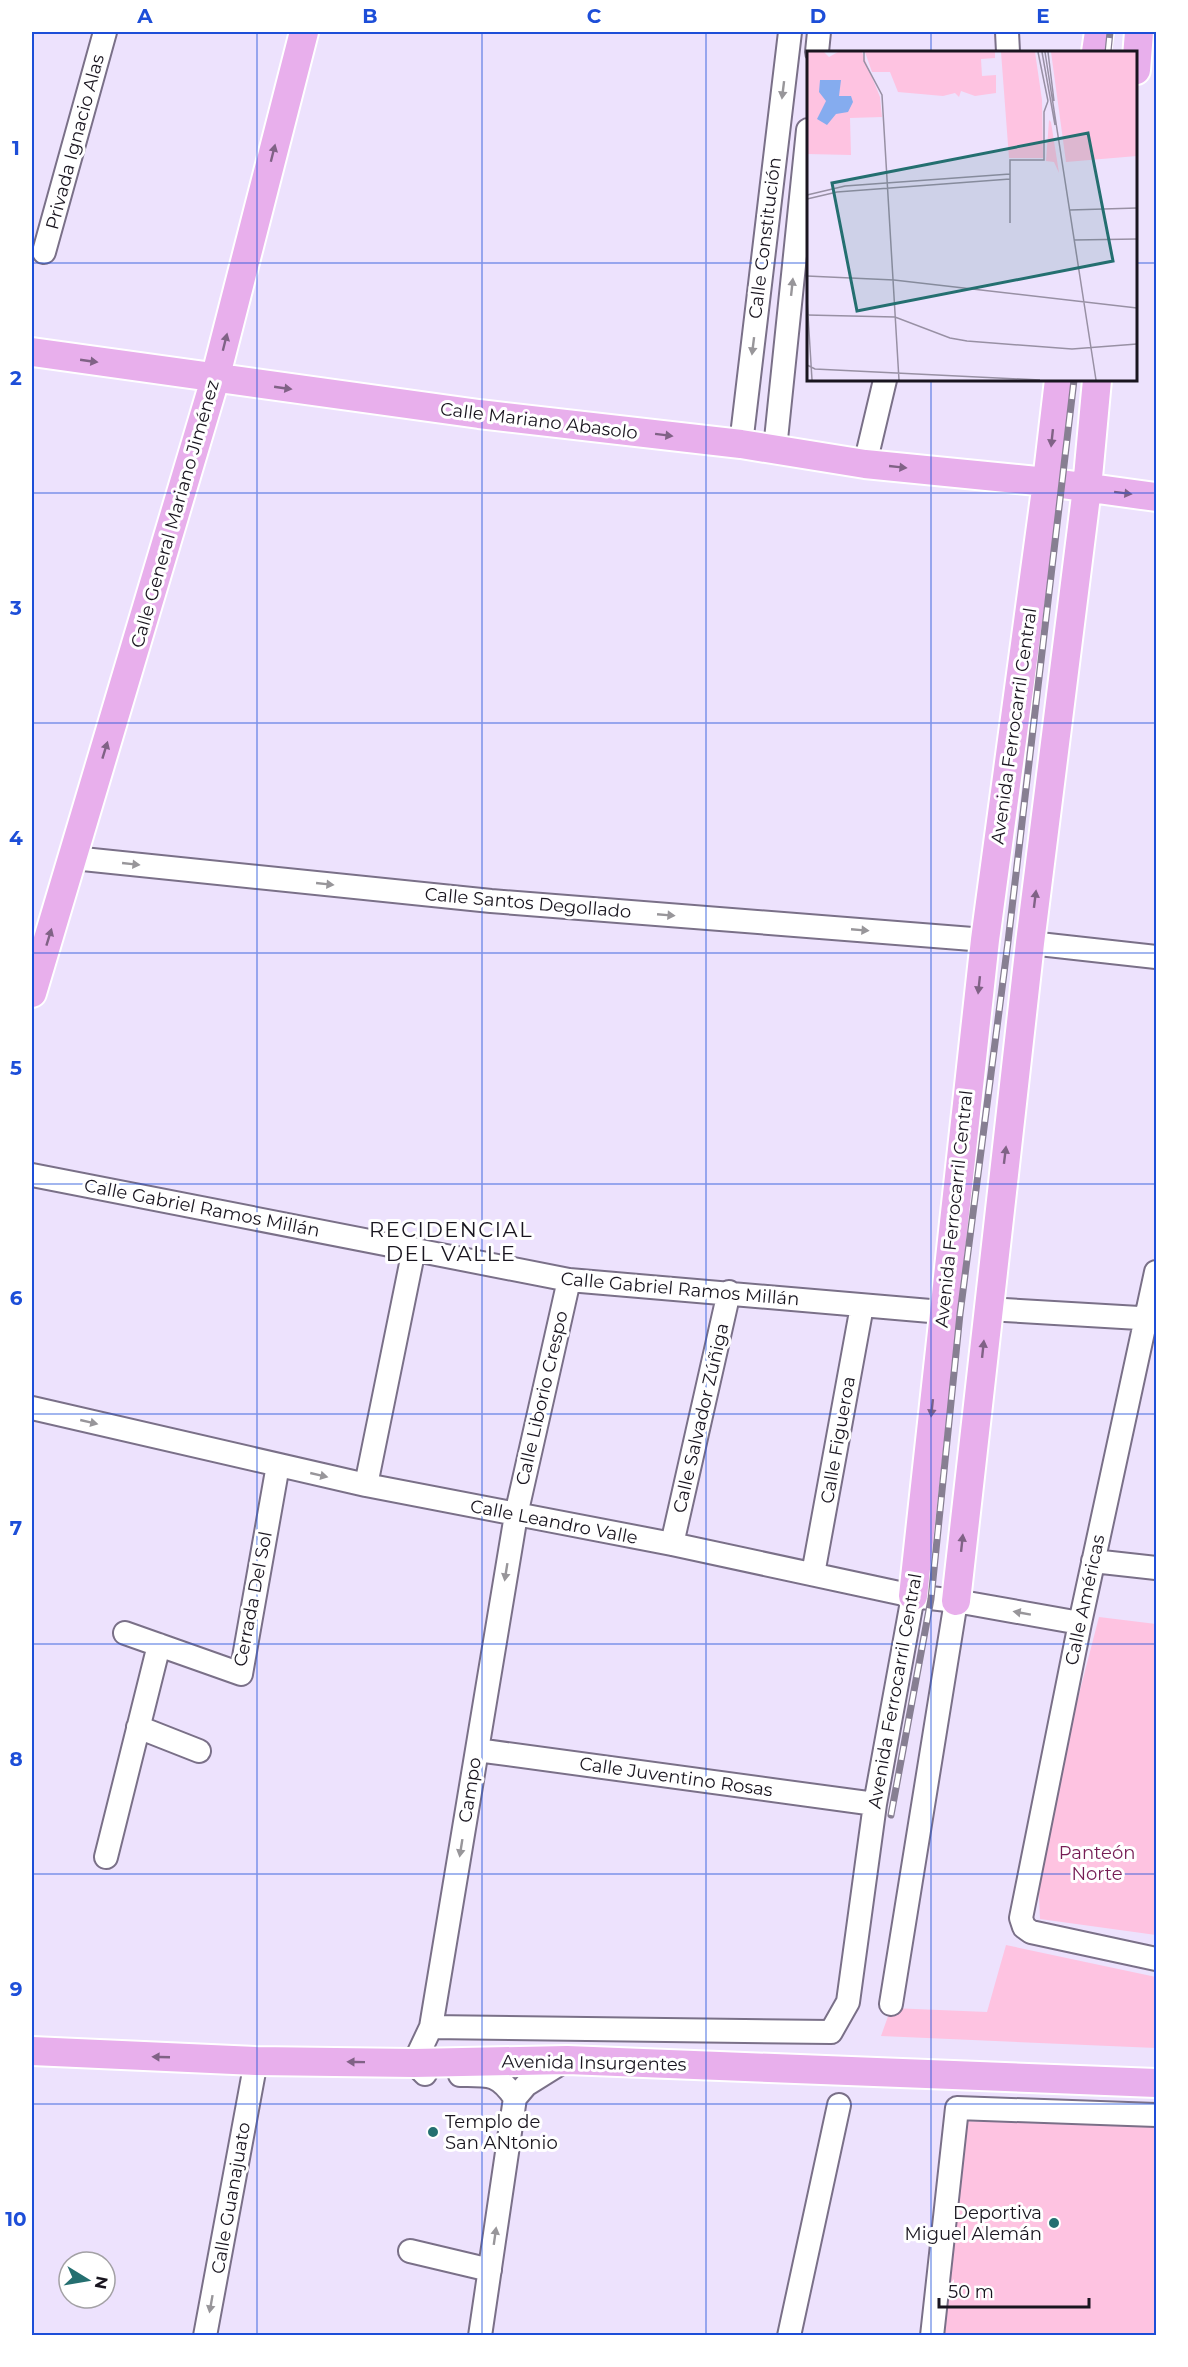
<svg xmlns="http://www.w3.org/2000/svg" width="1188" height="2367" font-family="Montserrat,sans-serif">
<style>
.green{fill:#fec3e1}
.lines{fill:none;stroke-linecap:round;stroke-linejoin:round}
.minor-casing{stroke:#7a7088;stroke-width:26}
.major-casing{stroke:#fff;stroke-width:32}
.minor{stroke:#fff;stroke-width:22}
.major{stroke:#e8afec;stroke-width:28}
.rail-casing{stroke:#877f92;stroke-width:7}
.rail{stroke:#fff;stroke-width:4.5;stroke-dasharray:14;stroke-linecap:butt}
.oneway{fill:#98969a}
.oneway2{fill:#806286}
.grid{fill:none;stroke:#1d4ed8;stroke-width:1.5;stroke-opacity:0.55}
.poi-dot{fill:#246f70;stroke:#fff;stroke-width:2}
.labels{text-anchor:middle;stroke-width:6;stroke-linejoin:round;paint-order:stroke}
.street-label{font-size:18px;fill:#19151f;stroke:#fff}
.park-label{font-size:18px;fill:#761d55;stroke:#fff}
.poi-label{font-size:18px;fill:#19151f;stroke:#fff;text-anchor:start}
.quarter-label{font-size:21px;letter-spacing:1.5px;fill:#19151f;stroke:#fff}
.inset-road{fill:none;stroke:#9890a4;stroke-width:1.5}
.view{fill:#246f70;fill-opacity:0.15;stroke:#246f70;stroke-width:3}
.inset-edge{fill:none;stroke:#19151f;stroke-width:3}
.neatline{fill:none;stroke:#1d4ed8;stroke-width:2}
.grid-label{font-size:20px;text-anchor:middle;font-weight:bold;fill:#1d4ed8}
</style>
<rect width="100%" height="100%" fill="#ede2fd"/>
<!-- green -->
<path class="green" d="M1099,1617L1156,1624V1935L1040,1919L1037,1856Z
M1006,1945L1156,1977V2048L881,2036L891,2008L987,2012Z
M964,2121L1156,2127V2335L940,2336Z"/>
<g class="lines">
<!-- minor casing -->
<g class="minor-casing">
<path id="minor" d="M1007,32L1008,52
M817,52L819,32
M44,252L105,32
M741,444L790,32
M775,449L808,130
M865,464L885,380
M73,858L491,901L985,940
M1030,943L1156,957
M32,1175L569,1280L942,1312
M1156,1272L1080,1623L1021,1918L1024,1927L1031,1932L1156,1959
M987,1309L1156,1319
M32,1408L366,1485L672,1544L913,1596L956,1601L1080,1623
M366,1485L414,1249
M672,1544L729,1292
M1093,1561L1156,1568
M813,1574L862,1306
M125,1633L241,1674L278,1465
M138,1727L199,1751
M477,1750L875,1804
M106,1857L159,1645
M891,2004L956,1601
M431,2027L831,2032L848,2002L875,1804L913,1596
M425,2074L414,2063L431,2027L516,1515L569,1280
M460,2075C489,2075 498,2073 515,2098
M410,2251L490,2270
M205,2336L256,2061
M480,2336L515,2098L526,2085L566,2060
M789,2336L839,2105
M932,2336L957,2108L1156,2115"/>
</g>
<!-- major casing -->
<g class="major-casing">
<path id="major" d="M1096,52L1099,32
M1136,70L1139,32
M32,352L479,414L741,444L865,464L1047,482L1156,497
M32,993L215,379L304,32
M913,1596L985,940L1047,482L1059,380
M956,1601L1030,943L1087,488L1097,380
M32,2051L256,2061L414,2063L567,2060L1156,2083"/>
</g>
<!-- minor -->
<use href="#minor" class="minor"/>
<!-- major -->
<use href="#major" class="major"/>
<!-- rail casing -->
<g class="rail-casing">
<path id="rail" d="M1108,52L1110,32
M891,1815L931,1599L960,1314L1008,942L1074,380"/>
</g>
<!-- rail -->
<use href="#rail" class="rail"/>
</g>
<!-- one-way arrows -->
<defs><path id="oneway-solid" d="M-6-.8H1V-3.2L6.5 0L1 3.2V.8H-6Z" transform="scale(1.5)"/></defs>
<g class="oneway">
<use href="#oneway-solid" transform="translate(783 90) rotate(97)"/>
<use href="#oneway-solid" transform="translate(792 287) rotate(-84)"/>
<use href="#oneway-solid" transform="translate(753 346) rotate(97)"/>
<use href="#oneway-solid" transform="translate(131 864) rotate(6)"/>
<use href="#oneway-solid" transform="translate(325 884) rotate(6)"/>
<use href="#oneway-solid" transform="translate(666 915) rotate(5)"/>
<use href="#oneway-solid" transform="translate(860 930) rotate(5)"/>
<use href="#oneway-solid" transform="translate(89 1422) rotate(13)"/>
<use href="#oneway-solid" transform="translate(319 1475) rotate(13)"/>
<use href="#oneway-solid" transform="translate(506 1572) rotate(99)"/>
<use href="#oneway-solid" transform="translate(1022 1613) rotate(-170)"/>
<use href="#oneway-solid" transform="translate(461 1848) rotate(99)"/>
<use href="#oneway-solid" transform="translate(495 2236) rotate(-82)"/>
<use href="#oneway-solid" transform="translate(211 2304) rotate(100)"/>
</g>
<g class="oneway2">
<use href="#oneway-solid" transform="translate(273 153) rotate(-76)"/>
<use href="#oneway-solid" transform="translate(225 342) rotate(-76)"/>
<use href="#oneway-solid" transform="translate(89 361) rotate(8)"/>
<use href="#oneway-solid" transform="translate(283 388) rotate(8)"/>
<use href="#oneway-solid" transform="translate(664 435) rotate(7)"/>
<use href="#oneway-solid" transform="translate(1052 438) rotate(96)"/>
<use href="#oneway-solid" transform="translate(898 467) rotate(6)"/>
<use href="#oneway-solid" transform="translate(1123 493) rotate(7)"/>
<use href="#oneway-solid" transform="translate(105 750) rotate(-73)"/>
<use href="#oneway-solid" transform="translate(1035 899) rotate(-83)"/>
<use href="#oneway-solid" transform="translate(49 937) rotate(-73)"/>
<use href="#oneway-solid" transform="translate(979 985) rotate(96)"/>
<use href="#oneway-solid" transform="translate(1005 1155) rotate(-83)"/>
<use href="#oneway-solid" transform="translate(983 1349) rotate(-84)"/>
<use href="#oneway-solid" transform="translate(932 1408) rotate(96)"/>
<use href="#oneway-solid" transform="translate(962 1543) rotate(-84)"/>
<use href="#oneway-solid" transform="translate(161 2057) rotate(-178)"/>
<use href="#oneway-solid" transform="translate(356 2062) rotate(-179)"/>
</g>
<!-- grid -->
<path class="grid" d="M257,32V2336M482,32V2336M706,32V2336M931,32V52M32,263H808M1136,263H1156M931,380V2336M32,493H1156M32,723H1156M32,953H1156M32,1184H1156M32,1414H1156M32,1644H1156M32,1874H1156M32,2104H1156"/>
<!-- markers -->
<g class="poi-dot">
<circle cx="433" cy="2132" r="6"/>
<circle cx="1054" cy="2223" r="6"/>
</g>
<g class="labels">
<!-- street labels -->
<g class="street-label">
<text transform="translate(75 142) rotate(-75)" y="6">Privada Ignacio Alas</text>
<text transform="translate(765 238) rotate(-83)" y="6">Calle Constitución</text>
<text transform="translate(539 421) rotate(7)" y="6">Calle Mariano Abasolo</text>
<text transform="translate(175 514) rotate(-74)" y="6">Calle General Mariano Jiménez</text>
<text transform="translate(1014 726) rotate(-82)" y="6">Avenida Ferrocarril Central</text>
<text transform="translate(528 903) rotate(5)" y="6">Calle Santos Degollado</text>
<text transform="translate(202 1208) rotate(11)" y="6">Calle Gabriel Ramos Millán</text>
<text transform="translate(954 1209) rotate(-84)" y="6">Avenida Ferrocarril Central</text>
<text transform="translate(680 1289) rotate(5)" y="6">Calle Gabriel Ramos Millán</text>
<text transform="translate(542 1398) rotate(-77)" y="6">Calle Liborio Crespo</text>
<text transform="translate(701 1418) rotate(-77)" y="6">Calle Salvador Zúñiga</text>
<text transform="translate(838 1440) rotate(-80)" y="6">Calle Figueroa</text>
<text transform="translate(554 1522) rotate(11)" y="6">Calle Leandro Valle</text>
<text transform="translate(253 1599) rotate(-79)" y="6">Cerrada Del Sol</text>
<text transform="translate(1085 1600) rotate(-78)" y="6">Calle Américas</text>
<text transform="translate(895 1691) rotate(-80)" y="6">Avenida Ferrocarril Central</text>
<text transform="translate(676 1777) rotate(8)" y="6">Calle Juventino Rosas</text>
<text transform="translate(470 1790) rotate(-81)" y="6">Campo</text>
<text transform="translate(594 2063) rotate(1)" y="6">Avenida Insurgentes</text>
<text transform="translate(231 2198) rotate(-80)" y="6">Calle Guanajuato</text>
</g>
<!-- park labels -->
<g class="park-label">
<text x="1097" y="1859">Panteón<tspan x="1097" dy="21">Norte</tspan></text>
</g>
<!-- poi labels -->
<g class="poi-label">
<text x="445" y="2128">Templo de<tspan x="445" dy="21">San ANtonio</tspan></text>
<text x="1042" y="2219" text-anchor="end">Deportiva<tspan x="1042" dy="21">Miguel Alemán</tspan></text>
</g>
<!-- quarter labels -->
<g class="quarter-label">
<text x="451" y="1237">RECIDENCIAL<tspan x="451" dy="24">DEL VALLE</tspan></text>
</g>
</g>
<!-- overview -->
<g transform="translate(807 51)">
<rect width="330" height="330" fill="#ede2fd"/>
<path d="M0,1H17L22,6L31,1H55L73,46L75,66L43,67L44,104L0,103ZM58,1H188V7L174,8L175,25L189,24V42L168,45L154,40L152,46L148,42L136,45L91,41L83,21H65ZM194,1H228L235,49L236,107H202ZM244,1H330V105L259,111ZM242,69L244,71L252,122L247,111L239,110Z" fill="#fec3e1"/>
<path d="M13,29H34L32,45H44L46,51L41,61L29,63L20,74L10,68L19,50L12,41Z" fill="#85acef"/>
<path class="inset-road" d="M57,1V10L75,44L92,329M231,1L241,50M235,1L248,74M238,1L289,329M241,1L247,50M0,144L38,135L203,123M0,148L30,141L203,128M263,159L330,157M203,172V109H237V61L241,50M267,189L330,188M0,225L87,229L330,257M0,248L5,329M0,264L88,266L143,287L160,290L265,298L330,293M0,314L8,318L233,329"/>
<path class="view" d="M281,82L306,210L50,260L25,132Z"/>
<rect width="330" height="330" class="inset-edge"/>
</g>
<!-- border -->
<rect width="1188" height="2367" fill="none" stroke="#ffffff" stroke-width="66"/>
<!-- north arrow -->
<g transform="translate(87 2280) rotate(101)"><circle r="28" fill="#ffffff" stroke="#a3a1a5" stroke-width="1.5"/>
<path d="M0-4.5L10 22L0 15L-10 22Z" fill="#246f70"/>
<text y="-9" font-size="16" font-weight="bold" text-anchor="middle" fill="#19151f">N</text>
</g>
<!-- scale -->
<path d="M939 2298v9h150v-9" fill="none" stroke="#19151f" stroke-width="3"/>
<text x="948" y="2298" font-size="18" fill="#19151f" stroke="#ffffff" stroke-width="4.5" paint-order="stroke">50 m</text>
<rect x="33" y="33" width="1122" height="2301" class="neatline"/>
<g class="grid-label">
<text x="145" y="23">A</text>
<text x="370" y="23">B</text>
<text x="594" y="23">C</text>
<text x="818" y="23">D</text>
<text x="1043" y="23">E</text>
<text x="16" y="155">1</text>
<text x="16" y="385">2</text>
<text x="16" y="615">3</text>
<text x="16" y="845">4</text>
<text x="16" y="1075">5</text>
<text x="16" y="1305">6</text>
<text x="16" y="1535">7</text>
<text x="16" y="1766">8</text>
<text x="16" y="1996">9</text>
<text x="16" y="2226">10</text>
</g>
</svg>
